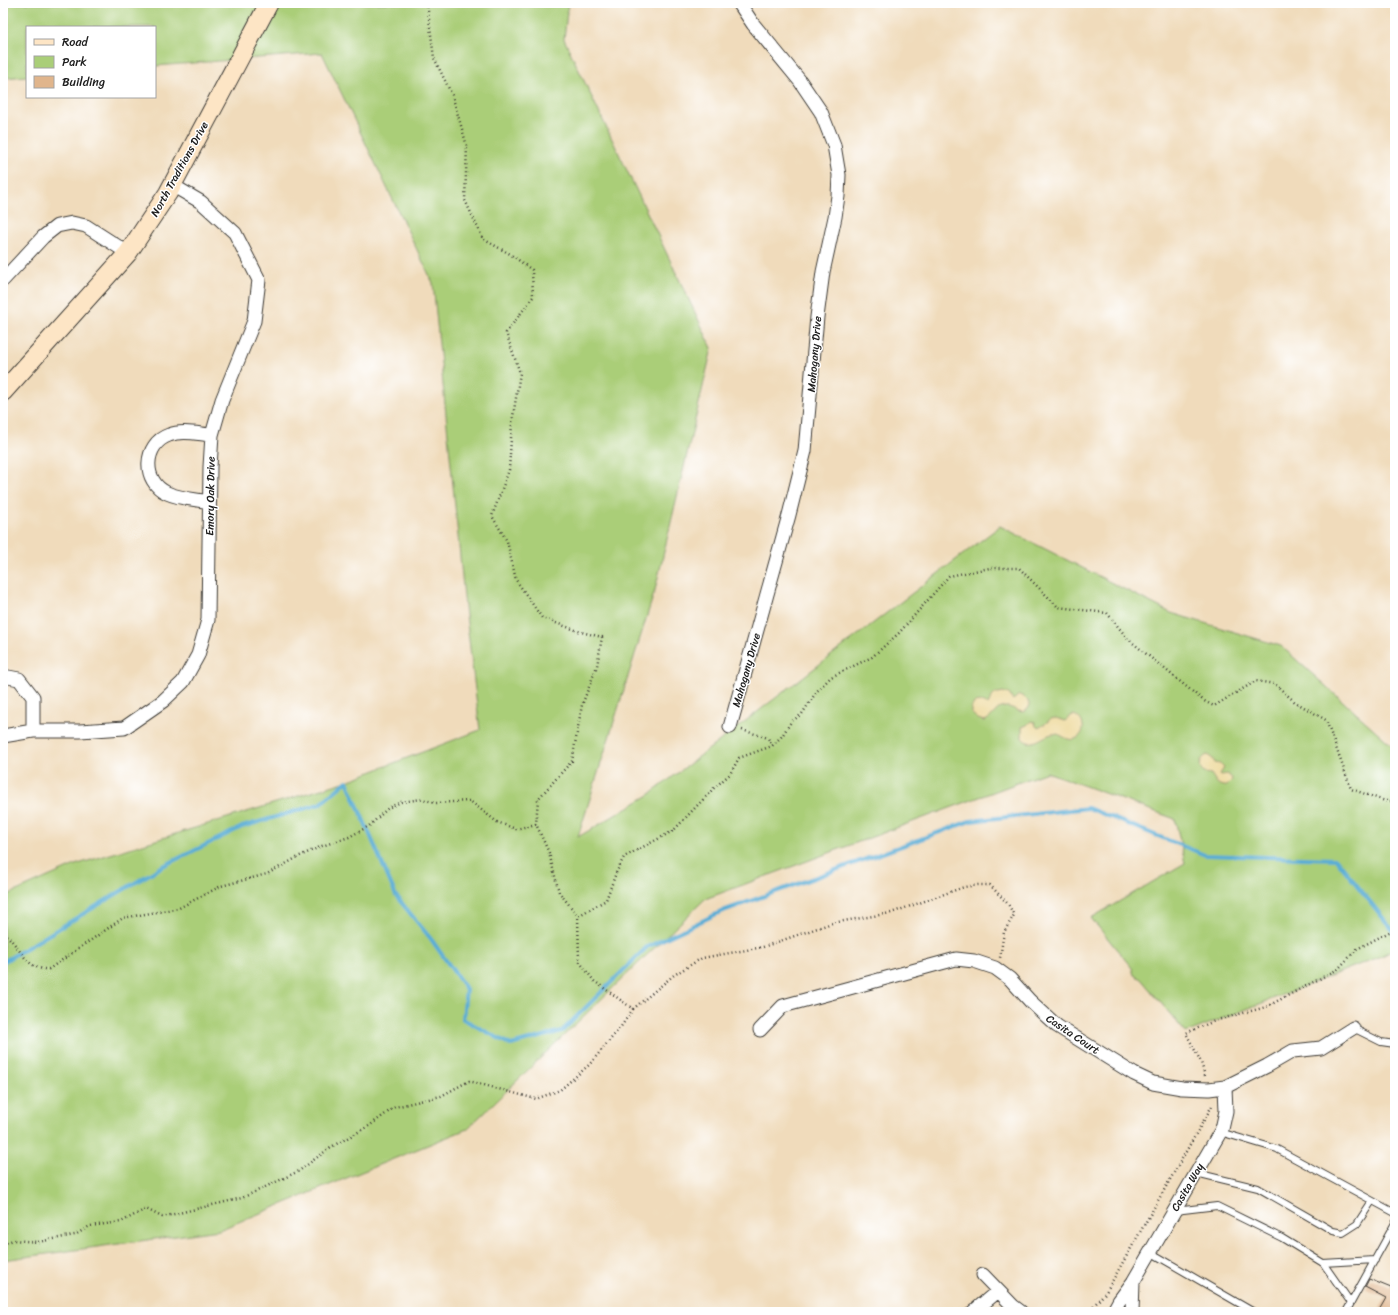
<svg xmlns="http://www.w3.org/2000/svg" width="1398" height="1315" font-family="Sriracha,sans-serif">
<style>
.green{fill:#aace78;stroke:#63754a}
.sand{fill:#eeda9e;stroke:#857b5d}
.lines{fill:none;stroke-linecap:round;stroke-linejoin:round}
.stream{stroke:#5aadd6;stroke-width:4}
.building{fill:#e0b58c}
.lane-casing{stroke:#3c3934;stroke-width:8}
.street-casing{stroke:#3c3934;stroke-width:15}
.secondary-casing{stroke:#3c3934;stroke-width:20}
.path{stroke:#3c3934;stroke-width:2.5;stroke-dasharray:1 3;stroke-linecap:butt}
.lane{stroke:#fff;stroke-width:6}
.street{stroke:#fff;stroke-width:13}
.secondary{stroke:#fde5c5;stroke-width:18}
.labels{text-anchor:middle;stroke-width:3;stroke-linejoin:round;paint-order:stroke}
.street-label{font-size:11px;fill:#1c1c1c;stroke:#fff}
</style>
<rect width="100%" height="100%" fill="#fff"/>
<filter id="ink" filterUnits="userSpaceOnUse"><feTurbulence type="fractalNoise" baseFrequency=".025" numOctaves="2"/><feDisplacementMap in="SourceGraphic" scale="8" xChannelSelector="R" yChannelSelector="G"/><feConvolveMatrix kernelMatrix="1 2 1 2 8 2 1 2 1" color-interpolation-filters="sRGB"/></filter>
<filter id="wash" filterUnits="userSpaceOnUse"><feTurbulence type="fractalNoise" baseFrequency=".012" numOctaves="4" result="noise"/><feDisplacementMap in="SourceGraphic" scale="16" xChannelSelector="R" yChannelSelector="G"/><feGaussianBlur stdDeviation="0.9" result="paint"/><feColorMatrix in="noise" values="0 0 0 0 0 0 0 0 0 0 0 0 0 0 0 0 0 1.4 0 .05"/><feComposite in="paint" operator="in"/></filter>
<g filter="url(#wash)">
<rect width="100%" height="100%" fill="#f0dbbb"/>
<!-- green -->
<path class="green" d="M3,3H568L564,39L712,348L655,590L578,837L649,795L1000,526L1171,613L1281,646L1395,748V948L1386,954L1186,1033L1141,979L1134,975L1132,968L1091,918L1185,863L1175,819L1047,772L705,899L467,1129L219,1230L3,1260V897L75,865L347,781L480,730L465,607L433,283L322,53L155,66V27H27V76L3,78Z"/>
<!-- sand -->
<path class="sand" d="M1003,692L1009,694L1013,700L1019,695C1024,696 1028,700 1030,705L1028,709L1024,712C1017,712 1012,706 1005,707C995,707 993,719 984,721L978,719L971,713V708L974,703L981,702L988,705C993,695 992,694 1003,692Z
M1074,715C1085,719 1087,734 1075,739C1066,742 1061,732 1052,734C1042,736 1031,749 1022,738V727L1027,725L1031,721L1035,722L1036,726L1038,728C1051,722 1049,714 1065,721L1071,716Z
M1207,755L1212,758L1215,763L1220,764L1224,768L1220,774L1221,775L1227,774L1232,778L1231,782L1227,786C1217,787 1216,781 1211,774L1204,773L1201,770C1199,763 1201,758 1207,755Z"/>
<g class="lines">
<!-- stream -->
<path class="stream" d="M3,962L163,866L242,827L320,804L347,781L396,896L431,939L466,989L463,1019L511,1045L562,1031L647,947L723,911L970,821L1088,808L1205,855L1336,859L1395,933"/>
</g>
<g id="blocks">
<!-- building -->
<path class="building" d="M1369,1279L1391,1288L1395,1281V1312H1378L1386,1298L1365,1287Z"/>
</g>
</g>
<g filter="url(#ink)">
<use href="#blocks" fill-opacity="0" stroke="#3c3934" stroke-width="1"/>
<g class="lines">
<!-- lane casing -->
<g class="lane-casing">
<path id="lane" d="M1353,1028L1381,1042L1395,1044
M1220,1132L1277,1149L1395,1213
M1196,1173L1258,1188L1333,1231L1343,1233L1357,1224L1372,1201
M1175,1211L1217,1206L1282,1238L1323,1263L1351,1303
M1150,1252L1254,1312
M1323,1263L1375,1260
M1346,1312L1395,1223"/>
</g>
<!-- street casing -->
<g class="street-casing">
<path id="street" d="M3,280L43,237L57,226L72,223L86,226L128,253
M209,502C196,499 180,499 167,493C142,482 143,444 169,435C182,430 198,434 212,435
M3,676L19,679L33,697V731
M730,727L789,515L805,451L817,317L823,272L835,217L838,196L839,175L834,145L821,112L800,81L753,24L739,3
M3,736L33,731H80L124,728L163,701L183,682L198,655L208,620L210,467L212,435L222,400L254,321L259,280L235,233L201,202L172,185
M760,1030L783,1006L956,959L974,961L995,968L1010,979L1030,1001L1057,1026L1134,1074L1153,1083L1182,1088L1209,1089L1225,1087L1267,1066L1293,1051L1321,1048L1353,1028
M983,1275L1013,1306L1021,1312
M973,1312L998,1291
M1113,1312L1119,1301L1133,1282L1222,1129L1226,1111L1225,1087
M1132,1312L1133,1282"/>
</g>
<!-- secondary casing -->
<g class="secondary-casing">
<path id="secondary" d="M3,392L128,253L168,193L269,3"/>
</g>
<!-- path -->
<path class="path" d="M427,3L434,58L452,95L467,146L465,200L483,239L510,254L532,270L533,297L506,333L520,373L512,423L509,470L492,516L507,541L516,580L542,618L581,632L602,637L597,666L582,705L572,761L538,799L536,824
M742,730L768,738L772,746
M3,933C20,944 25,971 49,969L123,918L179,908L221,886L267,874L300,856L322,846L349,837L369,826L388,808L401,802L422,799L436,803L470,801L497,822L516,829L536,824L549,853L559,892L578,916
M633,1009L674,975L702,958L763,947L832,923L891,913L964,887L978,885H990L1008,904L1014,915L1004,932L1000,958
M1205,1076L1201,1062L1186,1033L1217,1020L1266,1007L1338,969L1357,949L1395,929
M3,1244L13,1240L38,1242L75,1235L90,1226L121,1222L146,1209L162,1217L242,1198L299,1171L331,1147L369,1126L395,1107L441,1096L469,1081L536,1099L560,1090L589,1065L620,1028L633,1009L594,981L579,961L578,916L606,900L616,873L624,857L673,831L714,788L730,774L739,758L772,746L782,736L791,722L802,714L817,691L831,677L872,657L899,633L949,576L990,568H1019L1058,607L1107,613L1128,639L1204,701L1214,706L1256,681L1275,684L1295,702L1326,720L1351,789L1385,801H1395
M1088,1312L1106,1292L1212,1106"/>
<!-- lane -->
<use href="#lane" class="lane"/>
<!-- street -->
<use href="#street" class="street"/>
<!-- secondary -->
<use href="#secondary" class="secondary"/>
</g>
</g>
<g class="labels">
<!-- street labels -->
<g class="street-label">
<text transform="translate(179 169) rotate(-61)" y="4">North Traditions Drive</text>
<text transform="translate(814 354) rotate(-85)" y="4">Mahogany Drive</text>
<text transform="translate(210 496) rotate(-89)" y="4">Emory Oak Drive</text>
<text transform="translate(746 670) rotate(-74)" y="4">Mahogany Drive</text>
<text transform="translate(1073 1034) rotate(34)" y="4">Casita Court</text>
<text transform="translate(1187 1187) rotate(-60)" y="4">Casita Way</text>
</g>
</g>
<!-- margin -->
<rect width="1398" height="1315" fill="none" stroke="#fff" stroke-width="16"/>
<!-- legend -->
<rect x="26" y="26" width="130" height="72" fill="#ffffff" stroke="#a4a4a4"/>
<rect x="34" y="39" width="20" height="6" fill="#fde5c5" stroke="#a4a4a4"/>
<text x="62" y="46" font-size="12" fill="#1c1c1c">Road</text>
<rect x="34" y="56" width="20" height="12" fill="#aace78" stroke="#a4a4a4"/>
<text x="62" y="66" font-size="12" fill="#1c1c1c">Park</text>
<rect x="34" y="76" width="20" height="12" fill="#e0b58c" stroke="#a4a4a4"/>
<text x="62" y="86" font-size="12" fill="#1c1c1c">Building</text>
</svg>
